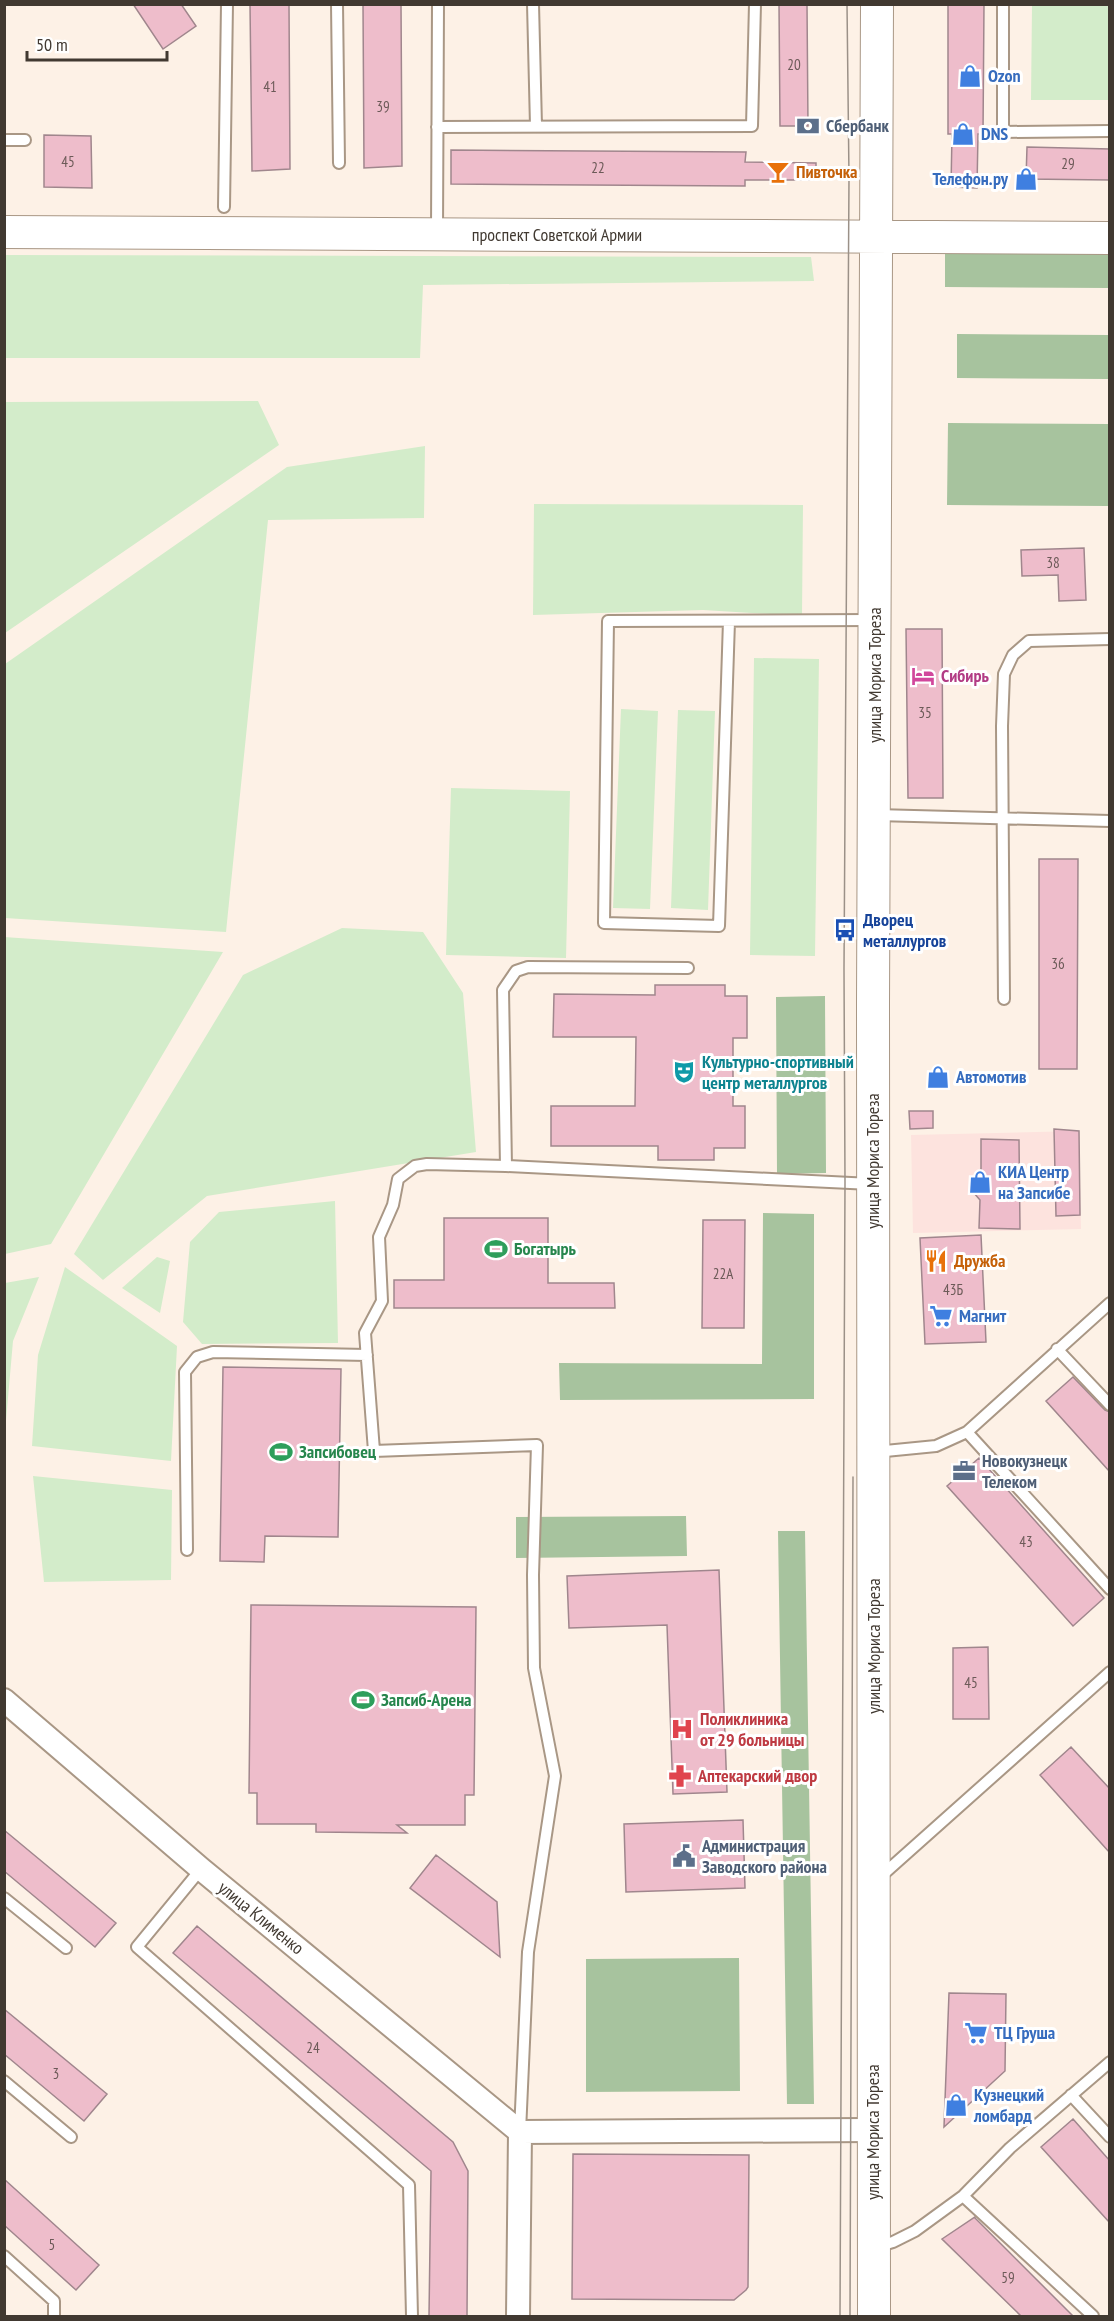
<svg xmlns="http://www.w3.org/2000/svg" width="1114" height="2321" font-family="'PT Sans Narrow',sans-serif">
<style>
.commercial{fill:#fde3de}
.green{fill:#d3ecca}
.forest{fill:#a7c39e}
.building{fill:#eebdcb;stroke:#a0868d;stroke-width:1.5}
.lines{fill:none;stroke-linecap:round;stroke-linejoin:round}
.lane-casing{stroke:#a99785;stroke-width:14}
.street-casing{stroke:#a99785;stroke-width:26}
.secondary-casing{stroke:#a99785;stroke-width:34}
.lane{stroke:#fff;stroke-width:10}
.street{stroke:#fff;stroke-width:22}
.secondary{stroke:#fff;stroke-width:32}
.tram{stroke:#9b9188;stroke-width:1.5}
.labels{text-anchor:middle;stroke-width:6;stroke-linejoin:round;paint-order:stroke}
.number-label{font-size:15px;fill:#6c5a58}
.shop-label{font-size:18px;font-weight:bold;fill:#366cbe;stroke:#fff;text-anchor:start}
.service-label{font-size:18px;font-weight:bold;fill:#4e5e75;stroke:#fff;text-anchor:start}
.food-label{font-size:18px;font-weight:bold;fill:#c56008;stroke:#fff;text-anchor:start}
.street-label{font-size:18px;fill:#413931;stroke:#fff}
.hotel-label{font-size:18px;font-weight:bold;fill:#b23c85;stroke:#fff;text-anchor:start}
.transit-label{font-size:18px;font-weight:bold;fill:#164399;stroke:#fff;text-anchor:start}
.culture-label{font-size:18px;font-weight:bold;fill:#0d838f;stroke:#fff;text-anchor:start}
.leisure-label{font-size:18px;font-weight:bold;fill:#27864d;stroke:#fff;text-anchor:start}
.health-label{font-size:18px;font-weight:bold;fill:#be3a42;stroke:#fff;text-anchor:start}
</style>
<rect width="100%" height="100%" fill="#fdf1e6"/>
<!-- commercial -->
<path class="commercial" d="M1079,1131L1081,1229L913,1233L911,1135Z"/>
<!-- green -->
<path class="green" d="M1032,5H1109V100H1031Z
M5,255L811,257L814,281L423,285L420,358H5Z
M258,401L279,445L5,633V402Z
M425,446L424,518L268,520L226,932L5,918V664L287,467Z
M534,504L803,505L802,616L703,610L533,615Z
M754,658L819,659L815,956L750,955Z
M621,709L658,711L650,909L613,908Z
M678,710L715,711L708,910L671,908Z
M451,788L570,791L566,958L446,955Z
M342,928L423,932L463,993L476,1152L207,1196L103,1280L74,1254L243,975Z
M4,937L223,952L51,1244L5,1254Z
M335,1201L338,1343L202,1344L183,1322L190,1242L219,1212Z
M157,1257L170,1261L160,1313L122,1288Z
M65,1267L177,1346L171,1461L32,1446L38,1355Z
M39,1277L13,1341L5,1432V1283Z
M33,1476L172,1490L171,1580L44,1582Z"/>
<!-- forest -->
<path class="forest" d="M945,243L1109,244V288L945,287Z
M957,334L1109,335V379L957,378Z
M948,423L1109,424V506L947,505Z
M825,996L826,1173L777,1174L776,997Z
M763,1213L814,1214V1399L560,1400L559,1363L762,1364Z
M686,1516L687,1556L516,1558V1517Z
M778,1531H805L814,2104H787Z
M739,1958L740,2091L586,2092V1959Z"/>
<!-- building -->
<path class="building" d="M133,4H181L196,26L163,49Z
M250,4H289L290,169L252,171Z
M363,4H401L402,166L364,168Z
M779,4H807L808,126H780Z
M948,4H984L983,134H978L977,188L951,187L952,134H948Z
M44,135L91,136L92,188L44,187Z
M1027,147L1110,149V180L1026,179Z
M451,150L746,152L745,162L816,163V180H745V186L451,184Z
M1084,548L1086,600L1059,601L1058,575L1022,576L1021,550Z
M906,629H942L943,798H908Z
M1039,859H1078L1077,1069H1039Z
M655,985H725V996H747V1038H733V1106H745V1148H714V1160H658V1146H551V1106H635L636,1037H553L554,994L655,995Z
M909,1111H933V1128L910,1129Z
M1054,1129L1079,1131L1080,1215L1056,1216Z
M981,1139L1019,1140L1020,1229L979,1228L980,1200L974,1193L971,1184L975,1175L981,1169Z
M444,1218H548V1283H614L615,1308H394V1280H444Z
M703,1220H745L744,1328H702Z
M981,1235L986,1342L925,1344L920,1238Z
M223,1367L341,1369L338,1537L265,1536L264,1562L220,1561Z
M1073,1377L1105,1410L1110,1412V1472L1046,1401Z
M979,1458L1104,1598L1073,1626L947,1486Z
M719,1570L727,1792L673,1794L667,1625L569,1628L567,1576Z
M251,1605L476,1607L474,1795H465V1825H397L407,1833L316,1832V1824H257V1793H249Z
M988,1647L989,1719H953V1648Z
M1071,1747L1110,1789V1853L1040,1775Z
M743,1820L745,1888L626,1892L624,1824Z
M4,1830L116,1923L95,1947L4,1871Z
M436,1855L497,1902L500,1957L410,1888Z
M197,1926L453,2142L468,2171L467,2316H429L431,2171L173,1953Z
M949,1993L1006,1994L1005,2071L944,2127Z
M4,2009L107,2094L84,2121L4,2054Z
M1073,2119L1110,2161V2223L1041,2147Z
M573,2154L749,2155L748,2287L746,2290L734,2300L572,2299Z
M4,2179L99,2265L76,2290L4,2225Z
M975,2217V2218L1073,2316H1021L942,2239Z"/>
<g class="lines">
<!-- lane casing -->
<g class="lane-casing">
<path id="lane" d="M337,4L339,163
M533,4L536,126
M1003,4V132L1110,131
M437,127L752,126L755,4
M4,140H25
M224,207L227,4
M437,232L438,4
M729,621L719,926L604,923L608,621L872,620
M876,815L1110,821
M1004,999L1002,726L1004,674L1013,655L1029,641L1110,639
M506,1166L503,990L516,971L528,967L688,968
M1057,1349L1110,1405
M967,1432L1110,1589
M875,1452L936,1446L967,1432L1110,1303
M187,1550L185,1372L197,1357L213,1352L367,1355
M201,1869L137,1947L409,2185L412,2316
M879,1878L1110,1672
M4,1898L66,1948
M4,2081L71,2137
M1071,2095L1110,2137
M520,2132L528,1952L555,1776L534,1668L533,1575L537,1445L374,1451L365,1333L382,1301L379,1237L393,1205L398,1179L415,1166L427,1164L506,1166L871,1184
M963,2196L1093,2316
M876,2247L893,2242L915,2231L963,2196L1010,2148L1110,2062
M4,2256L54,2301V2316"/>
</g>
<!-- street casing -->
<g class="street-casing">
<path id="street" d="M4,1700L201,1869L520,2132
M520,2132L872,2130
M518,2316L520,2132"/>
</g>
<!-- secondary casing -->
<g class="secondary-casing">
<path id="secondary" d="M4,232L1110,238
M874,2316L873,1003L877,4"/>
</g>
<!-- lane -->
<use href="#lane" class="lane"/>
<!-- street -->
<use href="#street" class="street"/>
<!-- secondary -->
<use href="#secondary" class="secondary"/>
<!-- tram -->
<path class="tram" d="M840,2316L845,1183L844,969L849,178L847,4
M850,2316L853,1477"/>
</g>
<!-- icons -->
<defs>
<g id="shop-bare" transform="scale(1.8)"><path d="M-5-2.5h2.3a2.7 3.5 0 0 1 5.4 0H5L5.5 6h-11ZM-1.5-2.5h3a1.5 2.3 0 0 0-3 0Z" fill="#3f7fe0" stroke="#fff" stroke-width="2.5" paint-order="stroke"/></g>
<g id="bank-bare" transform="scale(1.8)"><path d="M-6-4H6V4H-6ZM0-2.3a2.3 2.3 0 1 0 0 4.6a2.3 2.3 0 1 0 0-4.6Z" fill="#5c6f8a" stroke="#fff" stroke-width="2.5" paint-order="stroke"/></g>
<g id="bar-bare" transform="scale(1.8)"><path d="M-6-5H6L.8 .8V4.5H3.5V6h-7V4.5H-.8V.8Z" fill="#e8710a" stroke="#fff" stroke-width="2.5" paint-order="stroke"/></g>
<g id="hotel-bare" transform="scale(1.8)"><path d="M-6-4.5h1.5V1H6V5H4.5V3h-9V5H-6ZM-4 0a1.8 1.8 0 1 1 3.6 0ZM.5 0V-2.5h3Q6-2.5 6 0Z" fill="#d1479c" stroke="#fff" stroke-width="2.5" paint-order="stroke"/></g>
<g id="bus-bare" transform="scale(1.8)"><path d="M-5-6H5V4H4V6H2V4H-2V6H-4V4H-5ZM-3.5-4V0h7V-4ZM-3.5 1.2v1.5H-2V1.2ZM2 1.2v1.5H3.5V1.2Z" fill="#1a4fb4" stroke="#fff" stroke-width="2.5" paint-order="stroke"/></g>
<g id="theatre-bare" transform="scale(1.8)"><path d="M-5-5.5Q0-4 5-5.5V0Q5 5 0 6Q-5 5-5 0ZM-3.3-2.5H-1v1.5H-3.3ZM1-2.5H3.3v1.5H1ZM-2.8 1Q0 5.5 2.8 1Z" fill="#0f9aa8" stroke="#fff" stroke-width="2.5" paint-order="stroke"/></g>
<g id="stadium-bare" transform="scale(1.8)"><path d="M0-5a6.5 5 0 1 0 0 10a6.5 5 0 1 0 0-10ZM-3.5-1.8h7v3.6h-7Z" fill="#2e9e5b" stroke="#fff" stroke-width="2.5" paint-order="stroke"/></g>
<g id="restaurant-bare" transform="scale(1.8)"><path d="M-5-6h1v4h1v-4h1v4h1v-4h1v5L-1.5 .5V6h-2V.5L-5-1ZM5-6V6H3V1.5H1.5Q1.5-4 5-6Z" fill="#e8710a" stroke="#fff" stroke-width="2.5" paint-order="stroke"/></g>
<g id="supermarket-bare" transform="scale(1.8)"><path d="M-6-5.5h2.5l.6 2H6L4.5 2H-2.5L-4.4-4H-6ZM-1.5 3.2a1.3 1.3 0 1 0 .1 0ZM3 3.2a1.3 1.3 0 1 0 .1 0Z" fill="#3f7fe0" stroke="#fff" stroke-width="2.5" paint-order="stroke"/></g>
<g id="office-bare" transform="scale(1.8)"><path d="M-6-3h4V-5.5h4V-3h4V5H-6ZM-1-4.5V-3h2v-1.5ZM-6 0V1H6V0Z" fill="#5c6f8a" stroke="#fff" stroke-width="2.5" paint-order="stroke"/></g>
<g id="hospital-bare" transform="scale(1.8)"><path d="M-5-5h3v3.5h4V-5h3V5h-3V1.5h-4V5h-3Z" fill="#e0444e" stroke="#fff" stroke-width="2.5" paint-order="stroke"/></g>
<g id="pharmacy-bare" transform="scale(1.8)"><path d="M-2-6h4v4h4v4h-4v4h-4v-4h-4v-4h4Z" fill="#e0444e" stroke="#fff" stroke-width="2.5" paint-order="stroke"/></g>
<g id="civic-bare" transform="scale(1.8)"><path d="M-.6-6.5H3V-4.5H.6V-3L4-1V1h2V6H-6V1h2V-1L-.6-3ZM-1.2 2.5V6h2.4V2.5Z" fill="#5c6f8a" stroke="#fff" stroke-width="2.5" paint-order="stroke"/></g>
</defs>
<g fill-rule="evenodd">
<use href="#shop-bare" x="970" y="76"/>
<use href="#bank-bare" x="808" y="126"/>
<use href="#shop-bare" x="963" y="134"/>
<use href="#bar-bare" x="778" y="172"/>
<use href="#shop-bare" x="1026" y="179"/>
<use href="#hotel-bare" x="923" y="676"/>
<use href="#bus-bare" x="845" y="930"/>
<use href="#theatre-bare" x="684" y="1072"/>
<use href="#shop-bare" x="938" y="1077"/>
<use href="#shop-bare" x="980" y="1182"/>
<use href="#stadium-bare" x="496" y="1249"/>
<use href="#restaurant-bare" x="936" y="1261"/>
<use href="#supermarket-bare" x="941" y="1316"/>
<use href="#stadium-bare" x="281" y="1452"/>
<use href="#office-bare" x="964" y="1471"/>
<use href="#stadium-bare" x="363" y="1700"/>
<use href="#hospital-bare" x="682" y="1729"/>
<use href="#pharmacy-bare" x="680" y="1776"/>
<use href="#civic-bare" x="684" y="1856"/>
<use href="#supermarket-bare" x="976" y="2033"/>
<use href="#shop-bare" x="956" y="2105"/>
</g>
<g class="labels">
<!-- number labels -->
<g class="number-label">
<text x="794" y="70">20</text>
<text x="270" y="92">41</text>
<text x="383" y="112">39</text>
<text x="68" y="167">45</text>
<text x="1068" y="169">29</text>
<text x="598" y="173">22</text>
<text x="1053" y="568">38</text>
<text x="925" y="718">35</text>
<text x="1058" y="969">36</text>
<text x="723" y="1279">22А</text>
<text x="953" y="1295">43Б</text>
<text x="1026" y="1547">43</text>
<text x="971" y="1688">45</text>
<text x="313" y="2053">24</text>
<text x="56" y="2079">3</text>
<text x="52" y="2250">5</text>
<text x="1008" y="2283">59</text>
</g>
<!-- shop labels -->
<g class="shop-label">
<text x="988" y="82">Ozon</text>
<text x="981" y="140">DNS</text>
<text x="1008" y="185" text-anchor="end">Телефон.ру</text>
<text x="956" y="1083">Автомотив</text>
<text x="998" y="1178">КИА Центр<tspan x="998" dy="21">на Запсибе</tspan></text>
<text x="959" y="1322">Магнит</text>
<text x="994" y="2039">ТЦ Груша</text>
<text x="974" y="2101">Кузнецкий<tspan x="974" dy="21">ломбард</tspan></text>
</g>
<!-- service labels -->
<g class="service-label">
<text x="826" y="132">Сбербанк</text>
<text x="982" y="1467">Новокузнецк<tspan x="982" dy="21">Телеком</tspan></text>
<text x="702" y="1852">Администрация<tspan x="702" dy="21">Заводского района</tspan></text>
</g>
<!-- food labels -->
<g class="food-label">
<text x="796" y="178">Пивточка</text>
<text x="954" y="1267">Дружба</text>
</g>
<!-- street labels -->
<g class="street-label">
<text x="557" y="241">проспект Советской Армии</text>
<text transform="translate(875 675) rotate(-90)" y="6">улица Мориса Тореза</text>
<text transform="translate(873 1161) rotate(-90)" y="6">улица Мориса Тореза</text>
<text transform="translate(874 1646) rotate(-90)" y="6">улица Мориса Тореза</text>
<text transform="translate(261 1918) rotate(39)" y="6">улица Клименко</text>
<text transform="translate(873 2132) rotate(-90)" y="6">улица Мориса Тореза</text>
</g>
<!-- hotel labels -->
<g class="hotel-label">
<text x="941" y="682">Сибирь</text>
</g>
<!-- transit labels -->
<g class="transit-label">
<text x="863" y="926">Дворец<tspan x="863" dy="21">металлургов</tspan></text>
</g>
<!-- culture labels -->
<g class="culture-label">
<text x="702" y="1068">Культурно-спортивный<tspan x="702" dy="21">центр металлургов</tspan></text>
</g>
<!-- leisure labels -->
<g class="leisure-label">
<text x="514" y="1255">Богатырь</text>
<text x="299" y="1458">Запсибовец</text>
<text x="381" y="1706">Запсиб-Арена</text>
</g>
<!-- health labels -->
<g class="health-label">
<text x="700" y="1725">Поликлиника<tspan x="700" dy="21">от 29 больницы</tspan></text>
<text x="698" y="1782">Аптекарский двор</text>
</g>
</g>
<!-- border -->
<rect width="1114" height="2321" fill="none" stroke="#413931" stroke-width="12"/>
<!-- scale -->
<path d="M27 51v9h140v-9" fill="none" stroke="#413931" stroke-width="3"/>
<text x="36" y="51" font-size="18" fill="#413931" stroke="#ffffff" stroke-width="4.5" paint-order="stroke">50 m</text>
</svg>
